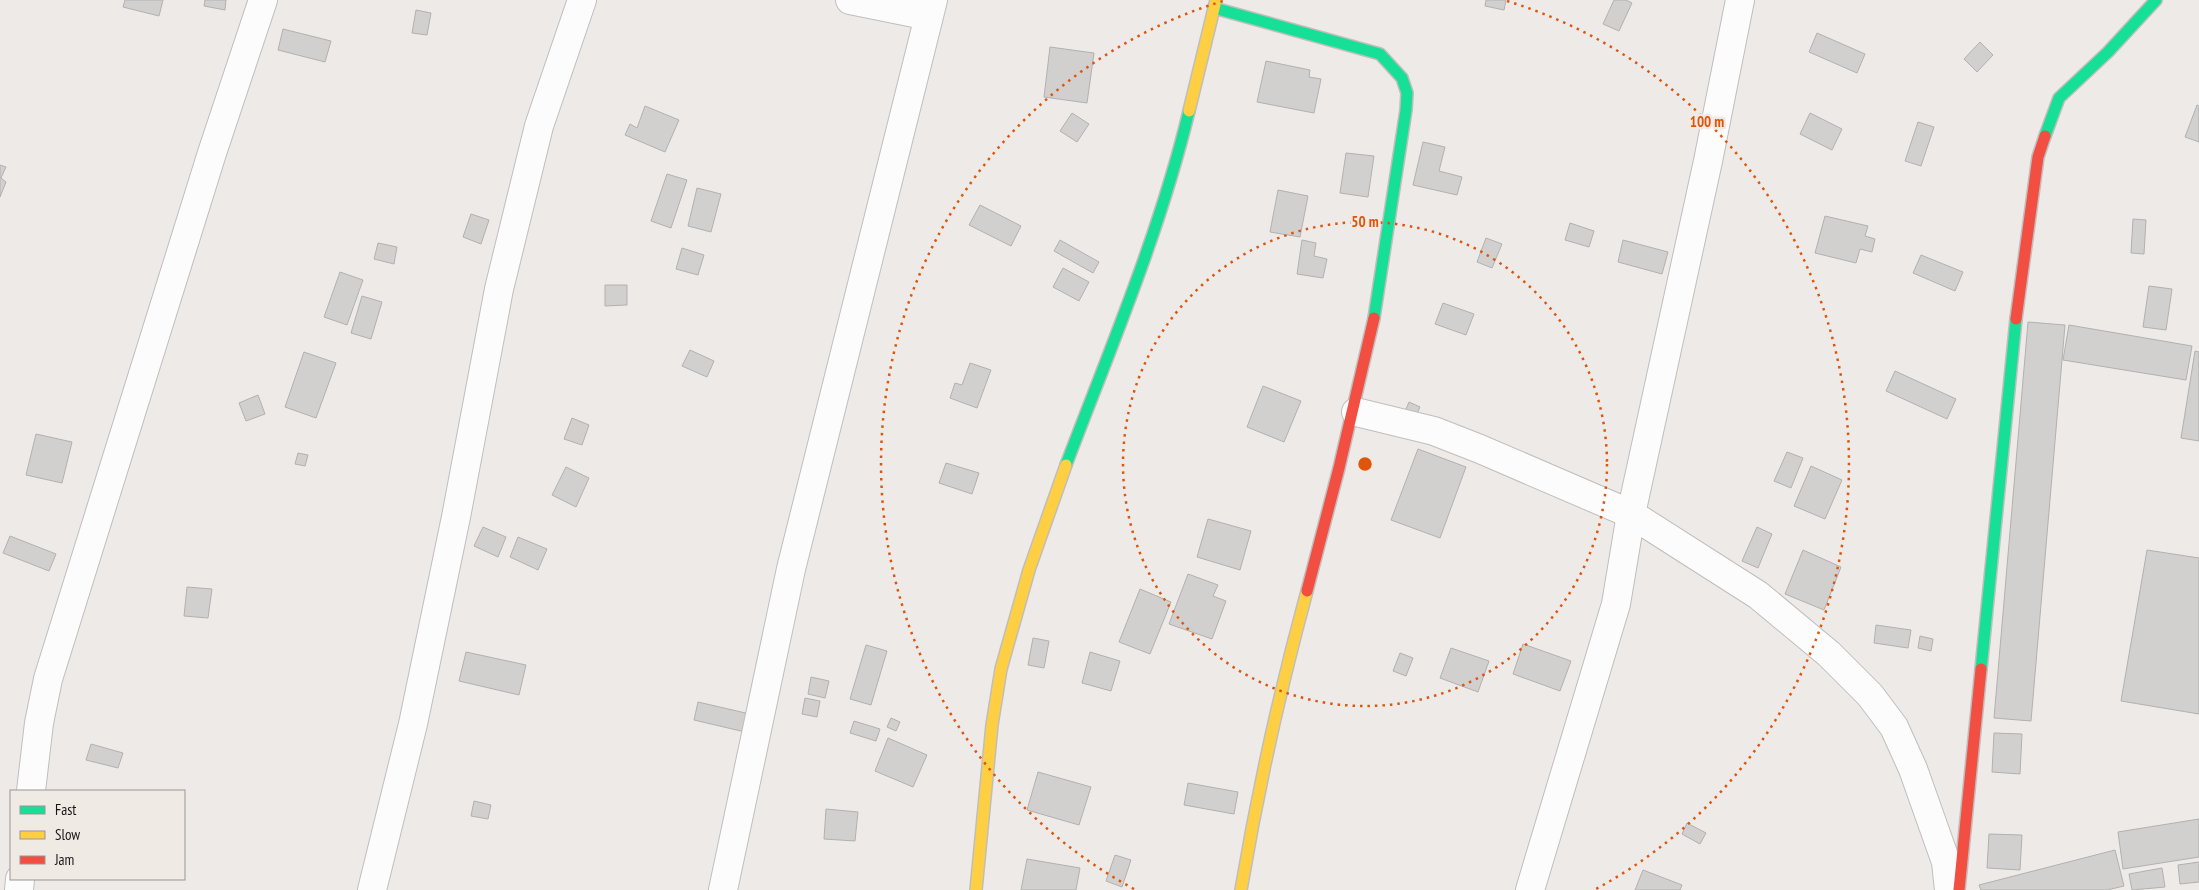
<svg xmlns="http://www.w3.org/2000/svg" width="2199" height="890" font-family="'PT Sans Narrow',sans-serif">
<style>
.building{fill:#d2d0ce;stroke:#b3b0af}
.lines{fill:none;stroke-linecap:round;stroke-linejoin:round}
.street-casing{stroke:#c0bebd;stroke-width:30}
.fast-casing{stroke:#c0bebd;stroke-width:14}
.slow-casing{stroke:#c0bebd;stroke-width:14}
.jam-casing{stroke:#c0bebd;stroke-width:14}
.street{stroke:#fcfcfc;stroke-width:28}
.fast{stroke:#16e098;stroke-width:11}
.slow{stroke:#ffcf43;stroke-width:11}
.jam{stroke:#f24e42;stroke-width:11}
.ring{fill:none;stroke:#de560c;stroke-width:2.5;stroke-dasharray:2.5 5}
.centre{fill:#de560c;stroke:#f0eae5;stroke-width:2.5}
.ring-label{font-size:15px;text-anchor:middle;font-weight:bold;fill:#de560c;stroke:#f0eae5;stroke-width:5;stroke-linejoin:round;paint-order:stroke}
</style>
<rect width="100%" height="100%" fill="#edeae8"/>
<!-- building -->
<path class="building" d="M125,0H163L159,16L123,7Z
M205,0H226L225,10L204,6Z
M1486,0H1506L1504,10L1485,6Z
M1614,0H1626L1632,3L1619,31L1603,24Z
M416,10L431,13L427,35L412,33Z
M283,29L331,41L325,62L278,50Z
M1817,33L1865,54L1857,73L1809,52Z
M1980,42L1993,55L1977,72L1964,59Z
M1050,47L1094,53L1087,103L1044,97Z
M1266,61L1310,70L1309,77L1321,79L1314,113L1257,102Z
M2197,105L2199,106V142L2185,137Z
M645,106L679,120L665,152L625,135L630,124L637,128Z
M1072,113L1089,124L1077,142L1060,131Z
M1810,113L1842,129L1832,150L1800,134Z
M1918,122L1934,127L1921,166L1905,161Z
M1423,142L1445,147L1439,171L1462,177L1457,195L1413,185Z
M1346,153L1374,156L1368,197L1340,193Z
M0,165L6,167L1,178L6,182L0,197Z
M667,174L687,180L671,228L651,221Z
M697,188L721,194L711,232L688,226Z
M1278,190L1308,196L1300,237L1270,232Z
M980,205L1021,226L1011,246L969,225Z
M471,214L489,220L481,244L463,237Z
M1825,216L1868,226L1865,236L1875,239L1872,252L1860,249L1856,263L1815,253Z
M2133,219L2146,220L2144,254L2131,253Z
M1570,223L1594,231L1589,247L1565,240Z
M1486,238L1502,244L1492,268L1477,262Z
M1060,240L1099,262L1093,273L1054,251Z
M1302,240L1316,243L1314,256L1327,259L1323,278L1297,274Z
M1623,240L1668,252L1662,274L1618,262Z
M378,243L397,247L394,264L374,259Z
M682,248L704,255L698,275L676,269Z
M1921,255L1963,272L1955,291L1913,273Z
M1063,268L1089,282L1079,301L1053,287Z
M340,272L363,280L347,325L324,317Z
M605,285H627V305L605,306Z
M2149,286L2172,289L2166,330L2143,327Z
M362,296L382,302L371,339L351,333Z
M1443,303L1474,314L1466,335L1435,324Z
M2028,322L2065,325L2031,721L1994,718Z
M2069,325L2192,346L2186,380L2063,360Z
M690,350L714,361L707,377L682,366Z
M2195,351L2199,352V441L2181,438Z
M304,352L336,363L316,418L285,407Z
M970,363L991,370L977,408L950,398L955,383L962,385Z
M1895,371L1956,399L1947,419L1886,391Z
M1263,386L1301,401L1284,442L1247,427Z
M258,395L265,414L246,421L239,403Z
M1409,402L1420,407L1415,418L1404,414Z
M572,418L589,425L582,445L564,439Z
M36,434L72,442L62,483L26,475Z
M1418,449L1466,467L1440,538L1391,520Z
M1787,452L1803,458L1791,488L1774,481Z
M298,453L308,455L305,466L295,464Z
M946,463L979,473L972,494L939,483Z
M1811,466L1842,480L1825,519L1794,506Z
M566,467L589,478L576,507L552,495Z
M1208,519L1251,531L1240,570L1197,557Z
M483,527L506,537L498,557L474,546Z
M1757,527L1772,534L1758,568L1742,561Z
M10,536L56,554L49,571L3,553Z
M518,537L547,549L538,570L510,557Z
M1803,550L1841,567L1824,610L1785,594Z
M2147,550L2199,558V714L2121,701Z
M1188,574L1218,585L1213,596L1226,601L1212,639L1169,624Z
M187,587L212,589L208,618L184,616Z
M1140,589L1171,602L1150,654L1119,642Z
M1876,625L1911,630L1908,648L1874,643Z
M1920,636L1933,639L1931,651L1918,648Z
M1033,638L1049,641L1044,668L1028,665Z
M1523,644L1571,661L1560,691L1513,674Z
M866,645L887,651L871,705L850,699Z
M1451,648L1489,661L1478,692L1440,678Z
M466,652L526,665L519,695L459,681Z
M1090,652L1120,661L1111,691L1082,683Z
M1400,653L1413,658L1406,676L1393,671Z
M811,677L829,681L825,698L808,694Z
M805,698L820,701L817,717L802,714Z
M698,702L750,714L745,732L694,720Z
M891,718L900,722L896,731L887,727Z
M854,721L880,729L876,741L850,733Z
M1994,733L2022,734L2020,774L1992,772Z
M888,738L927,755L913,787L875,771Z
M91,744L123,753L118,768L86,760Z
M1038,772L1091,787L1079,825L1027,810Z
M1188,783L1238,792L1234,814L1184,805Z
M474,801L491,805L488,819L471,816Z
M826,809L858,812L855,841L824,839Z
M2199,819V857L2123,869L2118,832Z
M1687,823L1706,833L1700,844L1682,834Z
M1989,834L2022,835L2020,870L1987,868Z
M2115,850L2124,886L2107,890H1981L1979,885Z
M1115,855L1131,860L1122,887L1106,881Z
M1027,859L1080,868L1076,890H1021Z
M2199,862V882L2180,884L2178,865Z
M2162,868L2165,887L2132,890L2129,874Z
M1643,870L1682,885L1680,890H1635Z"/>
<g class="lines">
<!-- street casing -->
<g class="street-casing">
<path id="street" d="M850,0L929,16
M1356,412L1434,431L1480,449L1631,514L1758,595L1829,654L1870,695L1894,727L1913,769L1946,862L1949,890
M31,791L39,723L48,679L212,153L263,0
M19,890L20,879
M372,890L413,724L456,517L499,289L539,126L582,0
M723,890L791,569L933,0
M1530,890L1616,604L1631,514L1708,161L1740,0"/>
</g>
<!-- fast casing -->
<g class="fast-casing">
<path id="fast" d="M1214,8L1380,54L1402,78L1407,93L1406,110L1374,318
M2045,136L2059,98L2108,52L2156,0
M1066,465C1110,349 1160,232 1189,111
M1981,669L2016,319"/>
</g>
<!-- slow casing -->
<g class="slow-casing">
<path id="slow" d="M1189,111L1216,0
M976,890L992,725L1001,669L1029,570L1066,465
M1241,890C1258,789 1280,690 1307,591"/>
</g>
<!-- jam casing -->
<g class="jam-casing">
<path id="jam" d="M2016,319L2038,157L2045,136
M1307,591L1339,468L1374,318
M1959,890L1981,669"/>
</g>
<!-- street -->
<use href="#street" class="street"/>
<!-- fast -->
<use href="#fast" class="fast"/>
<!-- slow -->
<use href="#slow" class="slow"/>
<!-- jam -->
<use href="#jam" class="jam"/>
</g>
<!-- distance rings -->
<g class="ring">
<circle cx="1365" cy="464" r="242"/>
<path d="M1134 889A484 484 0 0 1 1223 1M1507 1A484 484 0 0 1 1596 889"/>
</g>
<circle cx="1365" cy="464" r="8" class="centre"/>
<g class="ring-label">
<text x="1707" y="127">100 m</text>
<text x="1365" y="227">50 m</text>
</g>
<!-- legend -->
<rect x="10" y="790" width="175" height="90" fill="#f0eae5" stroke="#9a9592"/>
<rect x="20" y="806" width="25" height="8" fill="#16e098" stroke="#9a9592"/>
<text x="55" y="815" font-size="15" fill="#181615">Fast</text>
<rect x="20" y="831" width="25" height="8" fill="#ffcf43" stroke="#9a9592"/>
<text x="55" y="840" font-size="15" fill="#181615">Slow</text>
<rect x="20" y="856" width="25" height="8" fill="#f24e42" stroke="#9a9592"/>
<text x="55" y="865" font-size="15" fill="#181615">Jam</text>
</svg>
